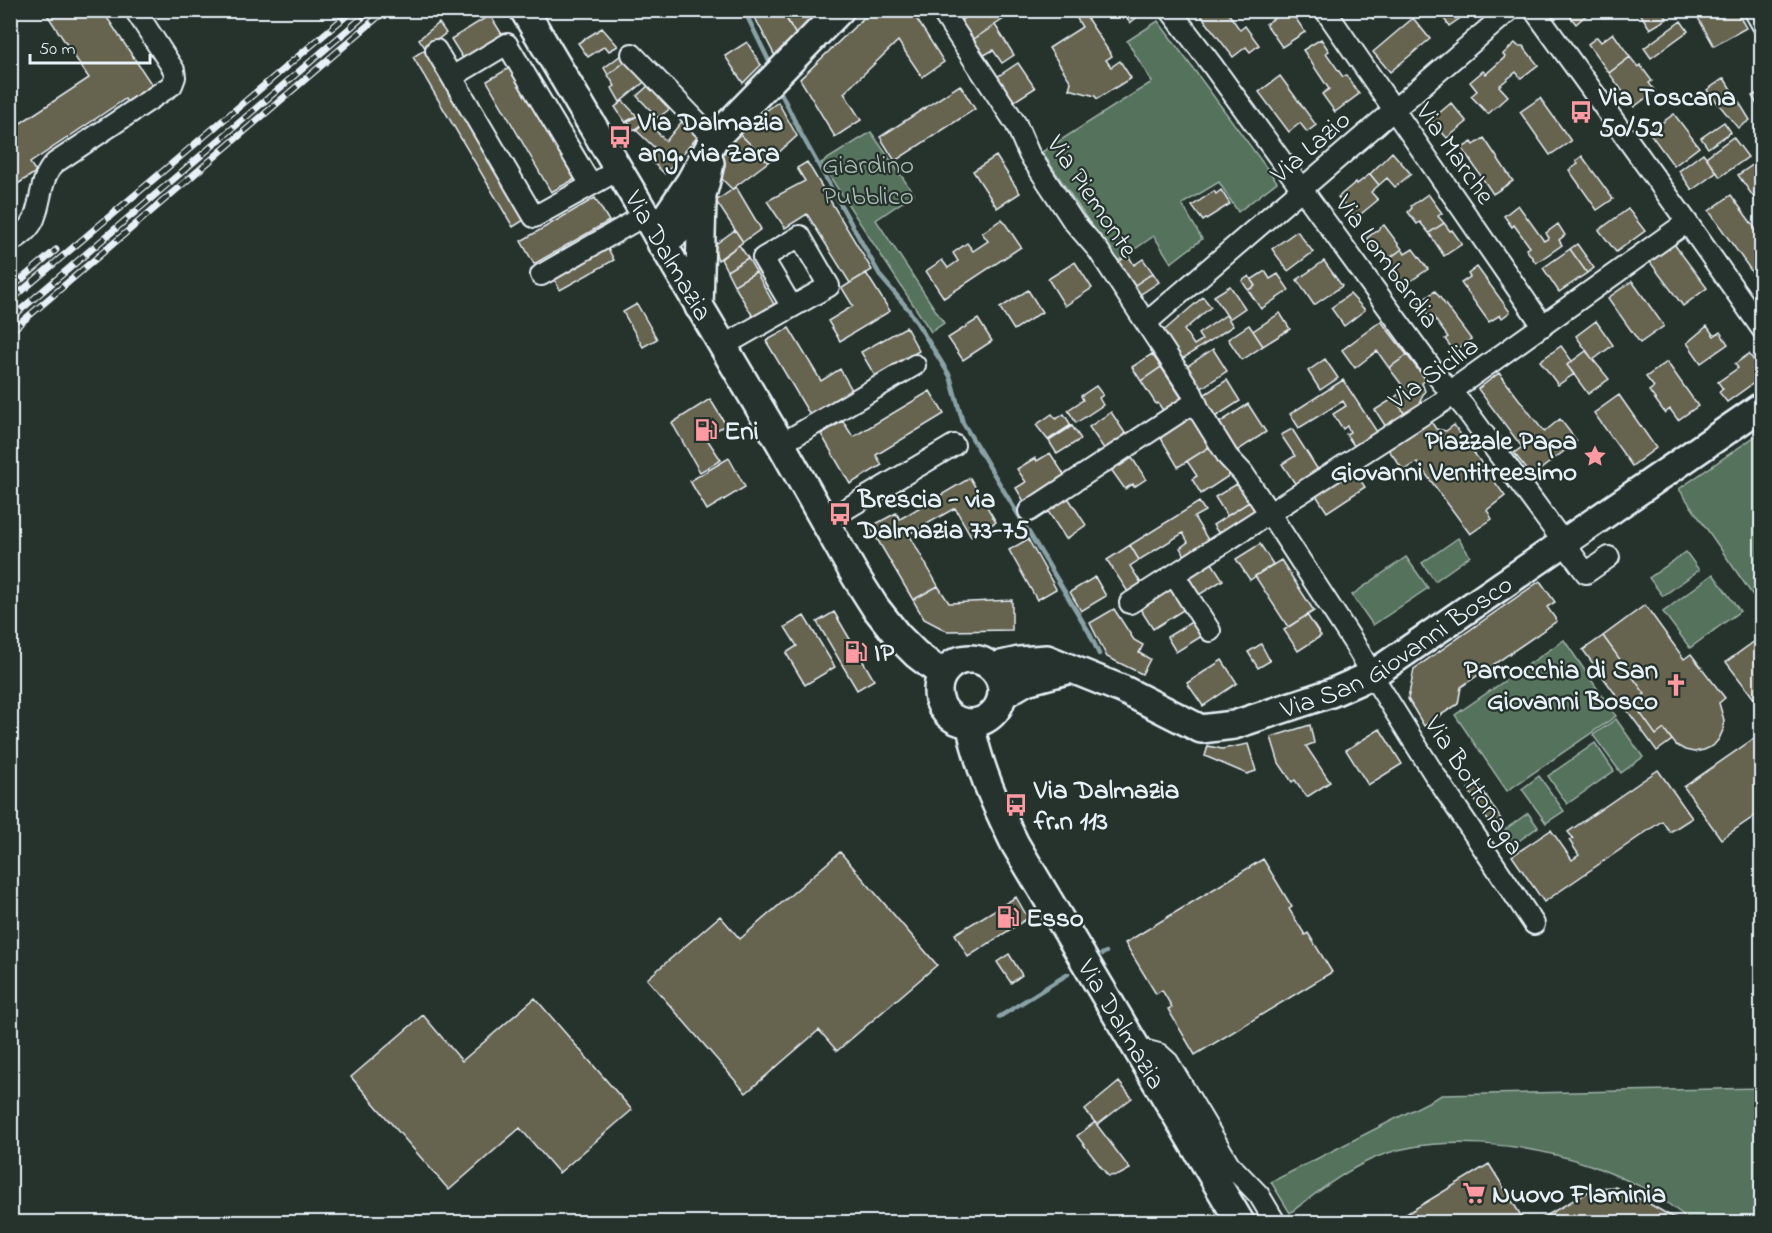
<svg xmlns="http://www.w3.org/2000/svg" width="1772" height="1233" font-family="'Indie Flower',sans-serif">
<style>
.green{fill:#54725b;stroke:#9eb2aa;stroke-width:1.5}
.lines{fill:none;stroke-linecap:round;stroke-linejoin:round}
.stream{stroke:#89a2a6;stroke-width:4.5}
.building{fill:#66634f;stroke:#e8f1f8;stroke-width:1.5}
.street-casing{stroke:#e8f1f8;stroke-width:24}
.secondary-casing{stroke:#e8f1f8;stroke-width:32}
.street{stroke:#26332d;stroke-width:20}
.secondary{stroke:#26332d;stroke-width:27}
.rail-casing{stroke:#e8f1f8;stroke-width:7}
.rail{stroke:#26332d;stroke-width:4.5;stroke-dasharray:14;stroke-linecap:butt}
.labels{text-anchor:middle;stroke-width:4.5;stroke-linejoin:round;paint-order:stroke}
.poi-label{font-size:27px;font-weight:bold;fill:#e8f1f8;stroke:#26332d;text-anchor:start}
.street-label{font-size:27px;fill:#e8f1f8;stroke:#26332d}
.park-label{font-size:27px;fill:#adbeb9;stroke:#26332d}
</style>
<rect width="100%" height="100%" fill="#26332d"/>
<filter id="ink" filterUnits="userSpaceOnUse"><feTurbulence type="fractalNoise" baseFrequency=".0167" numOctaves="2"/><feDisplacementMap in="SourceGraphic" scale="12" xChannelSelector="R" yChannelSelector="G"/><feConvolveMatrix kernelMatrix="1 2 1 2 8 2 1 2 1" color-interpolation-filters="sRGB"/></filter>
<g filter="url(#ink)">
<!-- green -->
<path class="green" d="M1158,21L1277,182L1238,212L1219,182L1182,204L1202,239L1171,263L1154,236L1116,262L1042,152L1152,82L1127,41Z
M871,132L914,194L876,220L944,323L931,332L821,163Z
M1761,432V431V607L1679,489Z
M1458,538L1470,556L1435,581L1422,563Z
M1686,552L1699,570L1663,596L1649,578Z
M1406,557L1428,588L1373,625L1352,595Z
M1713,574L1740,611L1690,648L1663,612Z
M1564,640L1616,716L1507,791L1455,715Z
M1616,719L1643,757L1621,773L1593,735Z
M1595,743L1614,771L1567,804L1548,776Z
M1539,776L1564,811L1546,823L1522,789Z
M1528,813L1538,827L1509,848L1499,834Z
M1761,1088V1222C1743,1223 1715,1226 1697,1222C1686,1220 1664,1199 1652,1192C1634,1183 1613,1174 1593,1166C1531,1144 1431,1131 1370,1160C1340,1174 1316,1193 1290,1213L1271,1182L1442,1095Z"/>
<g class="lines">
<!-- stream -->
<path class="stream" d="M744,10L768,59
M781,93L800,132L881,277L909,310L950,376L963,423L1089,632L1099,654
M1102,954L1106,952
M999,1017L1068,974"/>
</g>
<!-- building -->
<path class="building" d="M44,10H102L154,88L129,105L125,99L30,163L36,172L10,189V149L17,144L10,134V130L89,78Z
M755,10H782L796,35L775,56L752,12Z
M786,10H819L796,35L783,13Z
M872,10H911L944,62L922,77L898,41L844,93L861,120L835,137L800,79Z
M977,10H1017L971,41L958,22Z
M1121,10H1146L1130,23Z
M1204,10H1226L1240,30L1245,26L1259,45L1250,52L1246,47L1233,57L1200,14Z
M1286,10H1290L1305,32L1282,47L1266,24Z
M1366,10H1386L1373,19Z
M1438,10H1468L1469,12L1449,26Z
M1565,10H1592L1576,24Z
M1638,10H1669L1664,14L1667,19L1650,29Z
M1706,10H1736L1746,28L1714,46L1697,16Z
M1083,12L1112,56L1106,60L1111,67L1120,61L1131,78L1097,99L1095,96L1069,89L1071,82L1049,48L1082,27L1076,17Z
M490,15L503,36L464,60L451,39Z
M1413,18L1430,39L1390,72L1373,52Z
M1681,21L1688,31L1651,58L1644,48Z
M439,23L446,33L426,49L419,39Z
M995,25L1014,55L1002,63L993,50L981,57L971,41Z
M602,28L618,46L609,51L605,46L588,57L578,43Z
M1613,33L1630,57L1609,73L1588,44L1597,37L1601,42Z
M1321,39L1329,51L1326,53L1343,77L1346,75L1359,94L1335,112L1322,94L1329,89L1303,50Z
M747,42L761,65L743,83L725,56Z
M1515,43L1518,46H1523L1538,65L1521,78L1516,72L1499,86L1508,96L1488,114L1471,96L1477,91L1470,82L1483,71L1486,74L1505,57L1503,54Z
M424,50L524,220L513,227L413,57Z
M625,52L630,58L608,75L604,68Z
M1630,57L1638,67L1640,65L1652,81L1649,83L1655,91L1634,107L1609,73Z
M630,58L648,79L620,102L612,88L615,86L608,75Z
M1018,63L1035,88L1010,104L994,79Z
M511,67L575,179L551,192L487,81Z
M1280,76L1316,125L1307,132L1300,123L1289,132L1259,92Z
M1724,78L1750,120L1738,128L1707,90Z
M651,83L672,107L658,118L637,96Z
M960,85L975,109L895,161L880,137Z
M1762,91V113L1752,96Z
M1540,98L1571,141L1550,155L1520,112Z
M623,101L637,116L626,123L615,107Z
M778,102L797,136L768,162L738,132Z
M1451,103L1467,122L1447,138L1431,120Z
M1674,114L1699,147L1674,166L1649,132Z
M637,116L644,122L634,130L627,121Z
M684,119L700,134L665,174L649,159L657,150L636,130L646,121L666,141Z
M1724,122L1731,132L1708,148L1701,138Z
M738,132L768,162L732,189L713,170Z
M1733,137L1748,157L1720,177L1706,157Z
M1484,138L1513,181L1493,194L1462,148L1472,142L1474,145Z
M1392,152L1411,174L1395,187L1387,178L1379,185L1370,174Z
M1703,153L1717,172L1692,190L1679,171Z
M996,156L1020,193L997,208L973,171Z
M1582,156L1613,199L1597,210L1569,170L1578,164L1576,161Z
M807,162L872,270L850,283L807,214L785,228L767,201L805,181L797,168Z
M1757,162L1762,168V174L1754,179L1762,189V209L1738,175Z
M1370,174L1379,185L1371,192L1378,200L1356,218L1338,197L1356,182L1357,184Z
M736,187L761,229L743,242L716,201Z
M1221,190L1230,204L1203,221L1192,206L1214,191L1216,194Z
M1428,194L1442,213L1438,216L1444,223L1429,233L1420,222L1417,224L1408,212L1412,208L1411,206Z
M1731,195L1762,238V265L1752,272L1709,211Z
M595,198L609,221L534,264L521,241Z
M1518,205L1544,241L1549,238L1546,233L1558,224L1565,235L1559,240L1562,245L1536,263L1526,249L1530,247L1514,225L1512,227L1504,216Z
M1628,209L1645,231L1616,252L1599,230Z
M1002,219L1021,247L944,298L926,271L942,260L948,268L958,261L953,253L967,243L973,251L988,241L982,233Z
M1444,223L1450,231L1452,230L1462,244L1444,256L1429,233Z
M1384,225L1402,249L1387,260L1379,249L1376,251L1367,238Z
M735,230L743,242L718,260L713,246Z
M1297,231L1313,252L1288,271L1272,249Z
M1577,244L1594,268L1587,273L1570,249Z
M1674,244L1707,288L1683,306L1650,262Z
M739,245L748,258L727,271L721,259Z
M607,247L614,260L560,290L553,277Z
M1402,249L1405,254L1413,249L1428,269L1402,287L1387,260Z
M1570,249L1587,273L1559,292L1543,268Z
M1128,255L1134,265L1143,259L1153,273L1132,287L1116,264Z
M748,258L756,272L734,285L727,271Z
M1324,261L1342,286L1314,305L1297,280Z
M1075,262L1092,288L1065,306L1048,279Z
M1477,267L1510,312L1502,318L1500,315L1489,322L1461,283L1470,277L1468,274Z
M1265,271L1270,279L1278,274L1289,290L1261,309L1248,290L1255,286L1251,280Z
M756,272L776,308L755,320L734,285Z
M866,273L890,311L840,341L828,321L853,306L842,288Z
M1153,273L1159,282L1138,296L1132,287Z
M1249,276L1255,286L1248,290L1242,281Z
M1632,281L1664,326L1640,343L1608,298Z
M1230,286L1245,308L1229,319L1214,296Z
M1028,290L1042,312L1014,330L1000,308Z
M1435,291L1471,339L1454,351L1445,339L1448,337L1431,314L1428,316L1419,303Z
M1350,294L1365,310L1344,326L1331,308Z
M1203,297L1211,307L1184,330L1194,345L1202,340L1198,334L1226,315L1233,326L1179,361L1160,334Z
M637,304L657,339L643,347L623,312Z
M1280,313L1290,329L1263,346L1253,331Z
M978,319L992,341L963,360L948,338Z
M1381,321L1407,355L1389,368L1377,351L1355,368L1342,350Z
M1596,321L1613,345L1593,360L1576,336Z
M1249,325L1263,346L1242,360L1228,339Z
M1707,326L1714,336L1720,332L1728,344L1701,363L1687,343Z
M906,327L919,351L875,376L861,352Z
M789,328L821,381L840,369L852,390L810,415L766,341Z
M1561,346L1572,361L1567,365L1574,374L1558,385L1540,361Z
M1213,349L1227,371L1197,391L1183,369Z
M1586,351L1609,379L1588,394L1567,365Z
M1152,354L1161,367L1141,381L1132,367Z
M1749,354L1762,371V377L1727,402L1719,392L1723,389L1718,382L1738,368L1735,364Z
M1407,355L1426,380L1422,383L1425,391L1420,400L1424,406L1407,417L1394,398L1400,393L1402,385L1389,368Z
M1325,359L1338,378L1320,390L1308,371Z
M1667,362L1698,406L1678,420L1670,409L1665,413L1649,391L1654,387L1646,377Z
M1161,367L1183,400L1164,412L1158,403L1156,404L1141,381Z
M1499,373L1544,432L1560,419L1577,441L1532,476L1514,453L1522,447L1478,389Z
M1227,380L1240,401L1215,417L1202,396Z
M1343,380L1379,435L1357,450L1346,434L1350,432L1347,426L1343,429L1333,414L1346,406L1343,401L1299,428L1290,414Z
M1096,386L1103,395L1099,398L1103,405L1076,423L1068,410L1083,400L1081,396Z
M930,391L944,414L876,455L882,465L850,484L821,434L843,421L853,437Z
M1619,395L1656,448L1632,466L1594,413Z
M1394,398L1407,417L1388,430L1375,410Z
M710,399L726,425L705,436L721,460L700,472L672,423Z
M1248,404L1266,432L1237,451L1219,423Z
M1111,412L1127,436L1105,450L1089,427Z
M1052,414L1056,419L1064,414L1071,425L1048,440L1036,425Z
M1190,415L1211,446L1178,467L1159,435Z
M1430,420L1436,429L1446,431L1454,425L1505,496L1487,510L1492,519L1470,534L1417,462L1404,471L1388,449Z
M1072,426L1081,439L1057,454L1049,441Z
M1292,429L1320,473L1298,488L1282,464L1295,456L1281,435Z
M1211,446L1230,475L1201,494L1192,479L1197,476L1187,461Z
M1050,453L1065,476L1025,503L1016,488L1026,482L1017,469L1035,458L1037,461Z
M729,458L745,487L707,510L690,481Z
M1132,458L1146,479L1134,487L1133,484L1125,489L1110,468L1118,463L1120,466Z
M1351,467L1365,487L1327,512L1314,492Z
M970,478L996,522L971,536L955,508L909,534L938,586L913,600L870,527L896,513L900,519Z
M1237,484L1249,502L1227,516L1215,497Z
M1067,496L1086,525L1066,539L1047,510Z
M1199,502L1205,511L1194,517L1210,543L1187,559L1180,548L1188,542L1183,533L1139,560L1130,545Z
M1249,502L1257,514L1221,537L1213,525Z
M1028,539L1056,589L1037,600L1009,550Z
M1260,544L1273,564L1250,580L1236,559Z
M1130,545L1139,560L1130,566L1143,586L1130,595L1107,560Z
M1210,560L1223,580L1197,596L1184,576Z
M1281,560L1314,611L1288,627L1255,576Z
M1095,577L1106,596L1081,611L1070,592Z
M1540,581L1555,602L1547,607L1557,621L1461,687L1458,704L1424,726L1408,699L1414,669Z
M1174,584L1188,607L1153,629L1139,607Z
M938,586L949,603L1012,600V630L947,631L924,619L913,600Z
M1645,605L1684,659L1691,654L1725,698L1719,703L1724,720L1723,730L1719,739L1713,746L1704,750L1694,752L1685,750L1676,745L1664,729L1656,735L1633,703L1645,694L1603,636Z
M1114,609L1134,640L1143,645L1139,653L1150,659L1142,674L1107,657L1090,623Z
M834,612L874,680L857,690L817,622Z
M1307,615L1321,636L1298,651L1284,630Z
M804,616L835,667L805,685L786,653L797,646L785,627Z
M1198,618L1207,633L1176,652L1167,637Z
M1603,636L1645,694L1633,703L1656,735L1664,729L1672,740L1657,751L1583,650Z
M1755,641L1762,649V709L1726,662Z
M1261,644L1270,661L1258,668L1248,652Z
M1222,660L1237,683L1203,706L1187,683Z
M1310,725L1314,743L1306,746L1330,782L1307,797L1295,780L1292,782L1279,763L1271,737Z
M1380,729L1402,764L1368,785L1346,750Z
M1762,733V811L1721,839L1684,787Z
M1248,744L1256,771L1247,774L1205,756L1208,746L1222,749Z
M1658,770L1692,818L1670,832L1662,821L1544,902L1512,856L1551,830L1572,860L1579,855L1569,840L1573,838L1568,832Z
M1478,783L1504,824L1494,830L1468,789Z
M840,852L937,965L837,1051L819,1030L746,1093L647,979L720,916L740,939Z
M1263,859L1292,907L1289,909L1305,935L1308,933L1332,972L1195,1055L1168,1009L1172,1007L1162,990L1156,994L1125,943Z
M1016,897L1028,918L968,957L955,934Z
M1009,954L1022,975L1011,983L997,962Z
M535,998L632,1110L559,1173L520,1128L449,1190L351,1077L423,1015L462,1061Z
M1119,1082L1132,1098L1097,1125L1085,1110Z
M1095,1122L1097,1125L1130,1169L1119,1175L1108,1176L1077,1136Z
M1489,1164L1525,1222H1393Z
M1615,1187L1648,1203L1681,1222H1535L1595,1188Z"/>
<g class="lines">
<!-- street casing -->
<g class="street-casing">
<path id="street" d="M941,10L1016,124L1029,154L1073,221L1098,250L1192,393L1200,412L1228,457L1243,473L1270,514L1354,643L1379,686L1436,777L1534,924
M1170,10L1212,65L1441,381L1464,407L1586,573L1609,557
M1325,10L1543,326
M1534,10L1687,222L1762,329
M1754,10L1762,24
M436,50L534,217L618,170
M632,54L714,139
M452,77L507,44L591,185
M10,242C20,236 29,230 34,219C42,200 40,177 55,163L172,85L175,77L174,70L135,10
M541,275L645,215
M1146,323L1510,10
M723,346L829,286L800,236L763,258L792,307
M781,444L915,365
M1029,511L1195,402
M824,522L954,445
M1174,575L1210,631
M1130,603L1447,399L1458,386L1687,222
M1136,1048L1159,1054L1168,1062L1229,1164L1259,1195L1275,1222"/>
</g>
<!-- secondary casing -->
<g class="secondary-casing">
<g id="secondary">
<path id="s1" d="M524,10L781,444L856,577L875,607L897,635L916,654L942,674"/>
<path d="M657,235L662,223L690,182L714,139L840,10"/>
<path d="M661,243C696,223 702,200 710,163"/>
<path d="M699,307L702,200"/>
<circle cx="970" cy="691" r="32"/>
<path id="s2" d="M992,667L1019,661L1047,659L1124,690L1201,729L1234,725L1331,693L1372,675L1762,406"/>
<path d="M1002,695L1026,681L1067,670"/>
<path id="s3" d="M970,723C979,769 995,803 1015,844L1240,1222"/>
</g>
</g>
<!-- street -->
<use href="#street" class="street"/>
<!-- secondary -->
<use href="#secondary" class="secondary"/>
<!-- rail casing -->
<g class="rail-casing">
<path id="rail" d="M10,289L56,250
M10,301L353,10
M10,319L371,10
M10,332L386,10"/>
</g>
<!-- rail -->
<use href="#rail" class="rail"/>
</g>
</g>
<!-- icons -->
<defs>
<g id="bus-bare" transform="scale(1.8)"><path d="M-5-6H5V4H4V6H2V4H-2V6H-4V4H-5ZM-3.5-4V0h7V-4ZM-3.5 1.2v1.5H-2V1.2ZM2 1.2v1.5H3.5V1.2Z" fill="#ff9aa2" stroke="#26332d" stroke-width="2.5" paint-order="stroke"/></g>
<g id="fuel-bare" transform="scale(1.8)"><path d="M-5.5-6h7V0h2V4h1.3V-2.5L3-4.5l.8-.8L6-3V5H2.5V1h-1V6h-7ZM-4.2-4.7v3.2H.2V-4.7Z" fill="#ff9aa2" stroke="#26332d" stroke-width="2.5" paint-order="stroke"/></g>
<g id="sight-bare" transform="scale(1.8)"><path d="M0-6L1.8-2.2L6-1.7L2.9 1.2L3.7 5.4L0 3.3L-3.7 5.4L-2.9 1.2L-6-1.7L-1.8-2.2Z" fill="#ff9aa2" stroke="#26332d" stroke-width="2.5" paint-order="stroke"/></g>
<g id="church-bare" transform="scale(1.8)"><path d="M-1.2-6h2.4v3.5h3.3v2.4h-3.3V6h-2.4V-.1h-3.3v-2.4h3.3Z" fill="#ff9aa2" stroke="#26332d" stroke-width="2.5" paint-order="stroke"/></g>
<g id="supermarket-bare" transform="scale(1.8)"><path d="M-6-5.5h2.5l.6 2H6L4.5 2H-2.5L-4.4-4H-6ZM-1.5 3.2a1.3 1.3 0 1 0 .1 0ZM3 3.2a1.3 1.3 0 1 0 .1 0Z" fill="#ff9aa2" stroke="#26332d" stroke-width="2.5" paint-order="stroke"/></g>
</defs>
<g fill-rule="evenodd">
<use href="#bus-bare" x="1581" y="112"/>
<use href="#bus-bare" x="620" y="137"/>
<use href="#fuel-bare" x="706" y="430"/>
<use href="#sight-bare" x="1595" y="456"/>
<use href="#bus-bare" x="840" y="514"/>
<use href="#fuel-bare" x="856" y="652"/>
<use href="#church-bare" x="1676" y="685"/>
<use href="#bus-bare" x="1016" y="805"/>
<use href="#fuel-bare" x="1008" y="917"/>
<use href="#supermarket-bare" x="1474" y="1193"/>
</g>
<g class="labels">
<!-- poi labels -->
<g class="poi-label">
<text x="1599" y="105">Via Toscana<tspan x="1599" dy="31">50/52</tspan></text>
<text x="638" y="130">Via Dalmazia<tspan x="638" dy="31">ang. via Zara</tspan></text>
<text x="724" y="439">Eni</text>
<text x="1577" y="449" text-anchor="end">Piazzale Papa<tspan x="1577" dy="31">Giovanni Ventitreesimo</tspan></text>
<text x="858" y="507">Brescia - via<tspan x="858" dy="31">Dalmazia 73-75</tspan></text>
<text x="874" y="661">IP</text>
<text x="1658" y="678" text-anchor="end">Parrocchia di San<tspan x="1658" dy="31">Giovanni Bosco</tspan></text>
<text x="1034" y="798">Via Dalmazia<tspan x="1034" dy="31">fr.n 113</tspan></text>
<text x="1026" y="926">Esso</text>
<text x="1492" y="1202">Nuovo Flaminia</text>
</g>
<!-- street labels -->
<g class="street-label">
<text transform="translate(1310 146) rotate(-41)" y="9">Via Lazio</text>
<text transform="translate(1456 153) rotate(55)" y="9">Via Marche</text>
<text transform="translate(1093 196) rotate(56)" y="9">Via Piemonte</text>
<text dy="9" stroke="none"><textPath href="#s1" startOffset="285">Via Dalmazia</textPath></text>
<text transform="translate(1388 261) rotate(54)" y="9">Via Lombardia</text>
<text transform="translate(1433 372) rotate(-36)" y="9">Via Sicilia</text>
<text dy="9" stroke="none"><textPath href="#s2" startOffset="440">Via San Giovanni Bosco</textPath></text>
<text transform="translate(1475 785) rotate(57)" y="9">Via Bottonaga</text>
<text dy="9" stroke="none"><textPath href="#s3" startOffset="339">Via Dalmazia</textPath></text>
</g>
<!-- park labels -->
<g class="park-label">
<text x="868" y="173">Giardino<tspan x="868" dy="31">Pubblico</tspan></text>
</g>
</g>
<!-- margin -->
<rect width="1772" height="1233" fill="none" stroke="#26332d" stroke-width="36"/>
<rect x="18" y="18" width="1736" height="1197" fill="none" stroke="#e8f1f8" stroke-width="2" filter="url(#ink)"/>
<!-- scale -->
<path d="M30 54v9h120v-9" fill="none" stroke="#e8f1f8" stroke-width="3"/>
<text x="39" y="54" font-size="18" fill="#e8f1f8" stroke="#26332d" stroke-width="4.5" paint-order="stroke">50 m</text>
</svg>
